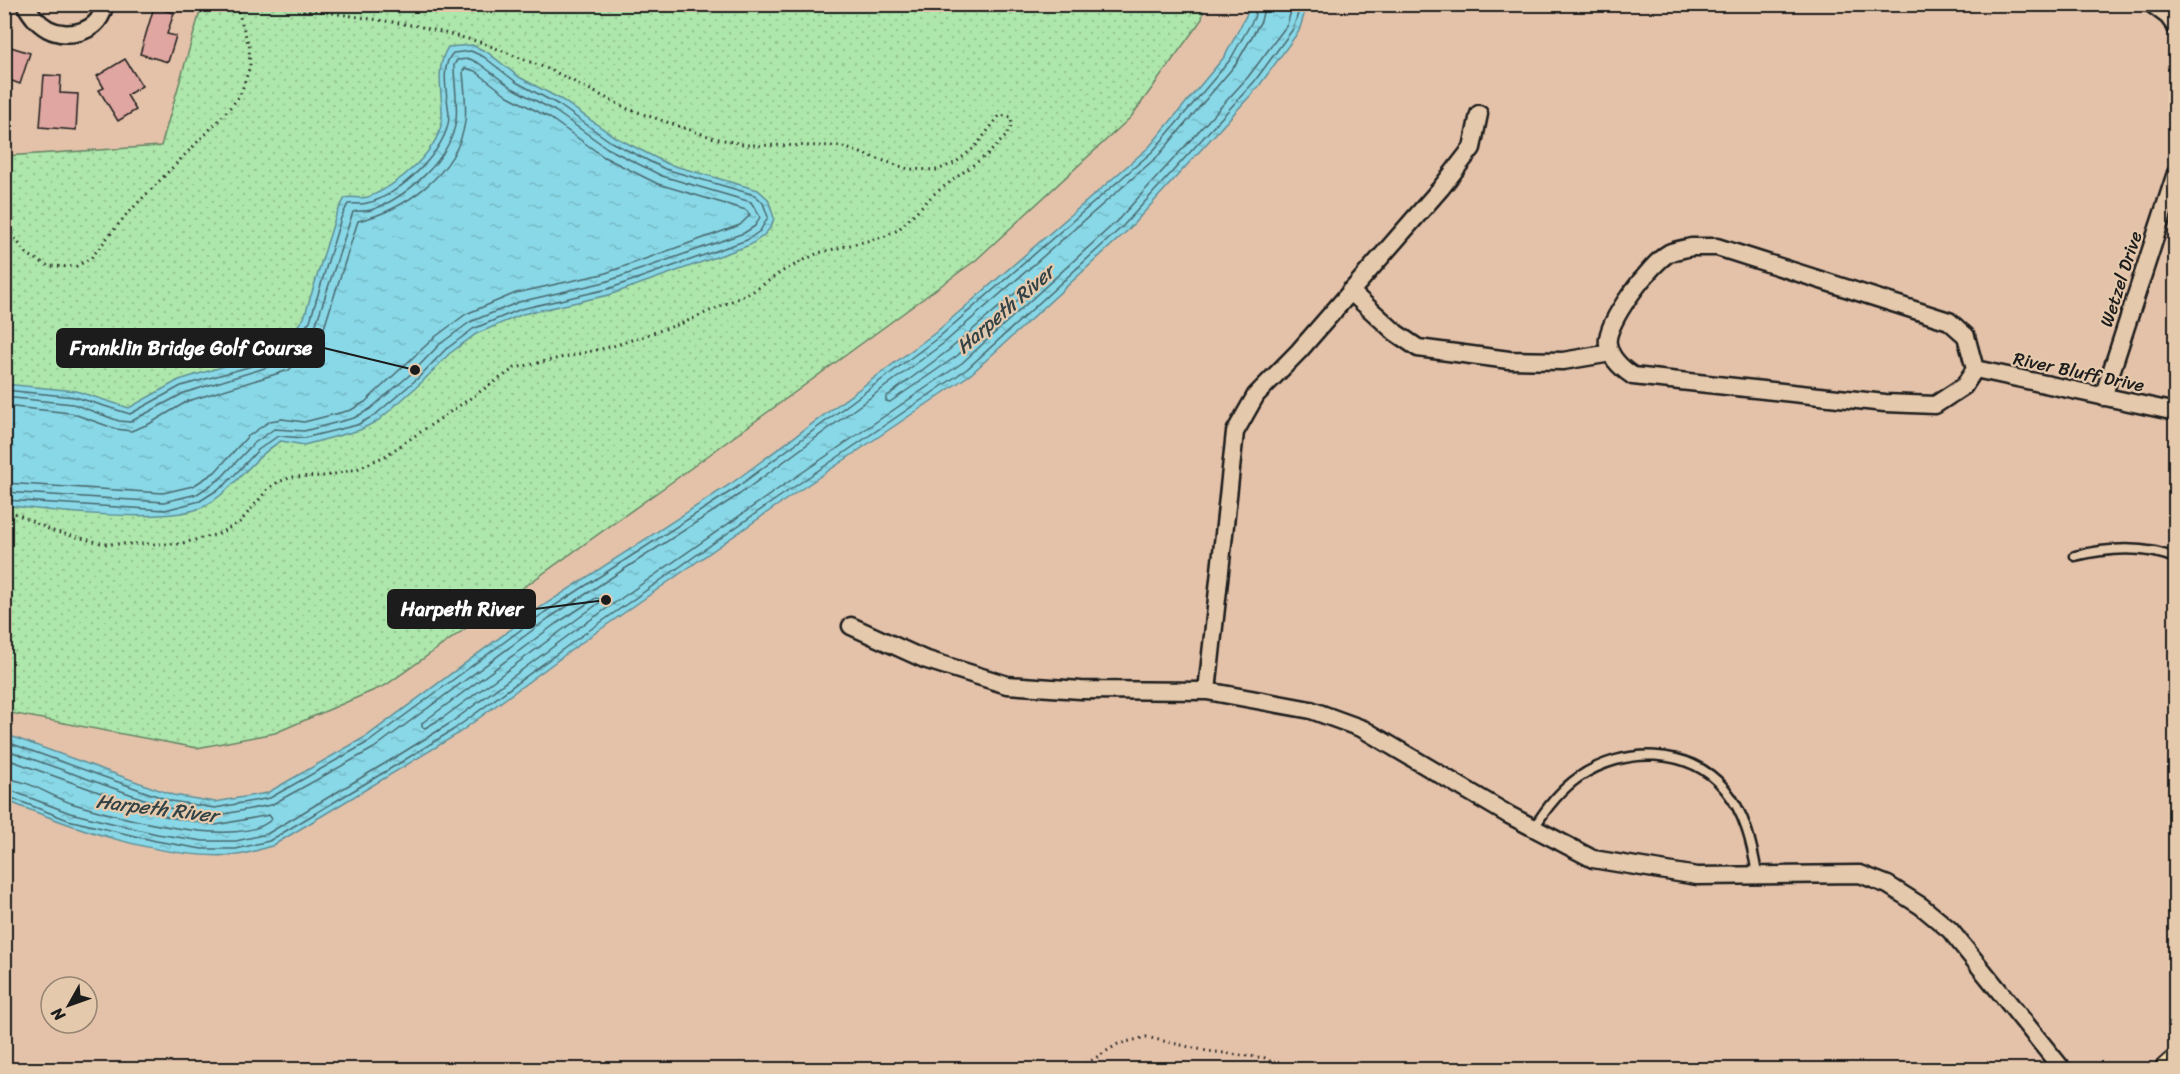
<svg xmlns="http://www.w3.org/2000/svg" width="2180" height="1074" font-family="Sriracha,sans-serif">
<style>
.grass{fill:url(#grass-dots);stroke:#658264;stroke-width:1.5}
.water{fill:url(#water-ripples);stroke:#5d8d96;stroke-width:1.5}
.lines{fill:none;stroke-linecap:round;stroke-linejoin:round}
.shore{stroke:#48676d;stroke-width:1.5}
.building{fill:#e0a6a1;stroke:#1c1c1c;stroke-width:1.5}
.lane-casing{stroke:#1c1c1c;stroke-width:13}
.street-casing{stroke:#1c1c1c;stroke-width:21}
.primary-casing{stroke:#1c1c1c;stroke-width:30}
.path{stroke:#1c1c1c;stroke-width:3;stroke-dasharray:1.5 4.5;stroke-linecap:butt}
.lane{stroke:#e5c9ac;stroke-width:8}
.street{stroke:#e5c9ac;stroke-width:16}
.primary{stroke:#f8deab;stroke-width:26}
.labels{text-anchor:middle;stroke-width:4.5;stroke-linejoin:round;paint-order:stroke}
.street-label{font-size:18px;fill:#1c1c1c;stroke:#e5c9ac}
.water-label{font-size:20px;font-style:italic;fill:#324245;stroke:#e5c9ac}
.leader{fill:none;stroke:#1c1c1c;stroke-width:2}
.callout-dot{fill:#1c1c1c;stroke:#e5c9ac;stroke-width:2}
.callout{fill:#1c1c1c;stroke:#1c1c1c;stroke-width:2}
.callout-label{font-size:20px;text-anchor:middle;font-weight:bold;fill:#fff}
</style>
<defs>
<pattern id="grass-dots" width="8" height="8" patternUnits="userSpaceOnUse" patternTransform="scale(1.5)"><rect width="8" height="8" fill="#aee7ab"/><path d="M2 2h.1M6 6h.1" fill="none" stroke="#95c693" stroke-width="1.8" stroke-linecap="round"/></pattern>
<pattern id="water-ripples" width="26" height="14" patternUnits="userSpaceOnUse" patternTransform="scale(1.5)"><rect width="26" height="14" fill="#89d8e7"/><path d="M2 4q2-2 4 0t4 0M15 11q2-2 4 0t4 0" fill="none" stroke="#76b9c6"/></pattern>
</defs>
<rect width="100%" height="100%" fill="#e4c2aa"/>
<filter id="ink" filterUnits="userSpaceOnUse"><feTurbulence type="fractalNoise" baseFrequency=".0167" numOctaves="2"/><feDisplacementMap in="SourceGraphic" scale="12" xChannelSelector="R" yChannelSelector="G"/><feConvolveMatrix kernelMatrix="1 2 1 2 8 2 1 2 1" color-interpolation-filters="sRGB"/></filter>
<g filter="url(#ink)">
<!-- grass -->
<path class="grass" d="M202,5H1204L1202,19L1131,117L976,260L676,479L386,685L275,733L197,748L5,712V156L161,146Z"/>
<!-- water -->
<path class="water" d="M1252,4L1307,5L1299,31L1259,86L1127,231L971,374L775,507L581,643L456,735L272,846C260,849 248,854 236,855C164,861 71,827 5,800V734L173,795L215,802L267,793L367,736L541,607L732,483L935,333L1149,147L1225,56Z
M472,45L487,52L519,77L562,100L615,137L668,164L758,190L768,199L774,218L771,227L763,236L750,245L609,295L523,314L476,334L449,354L422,382L379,420L360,430L304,445L281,441C252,458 235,489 205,506C169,525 48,511 5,505V384L76,391L129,408L179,380L277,350L304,318L336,215L345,198C352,196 360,199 368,197C396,187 444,148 442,114C442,91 435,67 448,47Z"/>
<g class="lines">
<!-- shore -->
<path class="shore" d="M1026,284L1030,285V289L957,356L890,402L886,401V397L949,350Z
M4,390L75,397L130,414L181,386L259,364L282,355L310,321L341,218L348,204C354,203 361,205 367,203C398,197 449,149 449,116C448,97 439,67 453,53L471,51L484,57L516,82L559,105L611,142L665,169L755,195L763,203L768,217L760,231L747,240L608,289L521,309L473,329L445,350L418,378L375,415L357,425L304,438L278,436L258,450L225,485L200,501L165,510L4,500
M4,397L73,404L119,421L130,422L184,393L284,362L302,344L316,324L353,212C359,210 365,212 371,210C406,198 451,159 456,120C458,103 454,82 454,65L457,60L470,59L480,64L512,88L555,111L607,148L662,176L751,202L760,217L755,226L744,233L605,282L519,302L470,322L440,344L412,373L370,409L354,418L304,431L274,429L253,444L220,479L197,494L164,502L4,492
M4,406L71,413L116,429L131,431L149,424L188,401L289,370L309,350L324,328L358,221C404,210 457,174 465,122C467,106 464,87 463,71L465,68L475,71L508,96L550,118L604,157L658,184L746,210L750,215L740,225L603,274L516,293L466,314L435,337L365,402L351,410L304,422L282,419L270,421L247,437L215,472L193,486L163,493L4,483
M596,598L600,599L599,603L444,717L425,728L422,727V723L554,625Z
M4,741L171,801L215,808L270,798L370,741L545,612L736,488L939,337L1153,151L1230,60L1254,18L1257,4
M4,749L169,808L214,816L271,805L374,748L549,618L740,494L944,343L1158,156L1236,64L1261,21L1265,4
M4,758L168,817L216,825L269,815L272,819C240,851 114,816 74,804C51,797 28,779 4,779
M4,788L70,813L157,834L203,841H236L267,834L394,758L449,724L573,632L768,496L962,363L1117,221L1248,77L1287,25L1293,4
M4,795L68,820L156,841L202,849H236L269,841L398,764L453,730L577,639L772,502L967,369L1122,227L1254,82L1293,29L1301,4"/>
</g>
<!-- building -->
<path class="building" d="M154,7L174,13L167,34L176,36L168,62L140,54Z
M11,47L30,53L20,84L4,78V51L9,53Z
M125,59L142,86L127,95L136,110L118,121L99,90L104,88L97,76Z
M44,75L61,76L60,93L78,94L76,130L40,127Z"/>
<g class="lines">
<!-- lane casing -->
<g class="lane-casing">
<path id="lane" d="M2075,556C2106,548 2147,545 2176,559
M1534,828C1546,808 1559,791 1579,777C1623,747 1689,746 1725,789C1745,813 1752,844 1757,874"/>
</g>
<!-- street casing -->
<g class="street-casing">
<path id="street" d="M25,4C31,14 37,23 48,29C69,40 102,31 104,4
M2152,4L2168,16L2176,27
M1691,247H1717L1949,321L1966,336L1975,369L1964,386L1935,405L1885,403L1633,376C1621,368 1610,358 1608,344C1604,324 1651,263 1669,253C1675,250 1684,249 1691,247Z
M1350,291L1396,333L1418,348L1509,360L1563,361L1611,353
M1975,369L2176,412
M2103,397L2176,173
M851,626L924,659L1007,685L1081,690L1207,691L1311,710L1363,729L1509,815L1593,859L1697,876L1860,874L1888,885L1921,906L1950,930L2063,1070
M1207,691L1235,432L1256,395L1299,351L1441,188L1472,148L1479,114"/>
</g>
<!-- primary casing -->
<g class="primary-casing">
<path id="primary" d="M2168,1070L2176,1063"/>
</g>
<!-- path -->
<path class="path" d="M4,224L27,254L48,266L75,267L91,258L126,215L219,120L240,96L250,66L249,46L236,4
M4,508L53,531L105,544H179L218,534L240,522L268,489L278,482L292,477L325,476L357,469L385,456L515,368L610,347L683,323L752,292L783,271L818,253L883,237L898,230L934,194L988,154L1007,135L1012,124L1011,117L1000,115L975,147L955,163L937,170L908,169L840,146L747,145L714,138L628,109L553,71L480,42L418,26L273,4
M1076,1070L1118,1044L1146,1037L1207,1051L1265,1058L1284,1070"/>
<!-- lane -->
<use href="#lane" class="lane"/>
<!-- street -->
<use href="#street" class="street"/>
<!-- primary -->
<use href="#primary" class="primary"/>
</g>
</g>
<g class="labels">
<!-- street labels -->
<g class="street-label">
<text transform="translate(2121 279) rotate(-72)" y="6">Wetzel Drive</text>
<text transform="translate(2079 372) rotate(12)" y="6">River Bluff Drive</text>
</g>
<!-- water labels -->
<g class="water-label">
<text transform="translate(1005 309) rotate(-41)" y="7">Harpeth River</text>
<text transform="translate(157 808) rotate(7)" y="7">Harpeth River</text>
</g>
</g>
<!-- callouts -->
<path class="leader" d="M415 370L324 348M606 600L535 609"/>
<g class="callout-dot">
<circle cx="415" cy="370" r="6"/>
<circle cx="606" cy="600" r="6"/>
</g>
<g class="callout">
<rect x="57" y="329" width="267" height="38" rx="6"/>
<rect x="388" y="590" width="147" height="38" rx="6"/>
</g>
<g class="callout-label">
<text x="191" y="355">Franklin Bridge Golf Course</text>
<text x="462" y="616">Harpeth River</text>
</g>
<!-- margin -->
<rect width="2180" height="1074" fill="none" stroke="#e5c9ac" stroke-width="24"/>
<rect x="12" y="12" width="2156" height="1050" fill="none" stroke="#1c1c1c" stroke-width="2" filter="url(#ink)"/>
<!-- north arrow -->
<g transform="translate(69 1005) rotate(230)"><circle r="28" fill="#e5c9ac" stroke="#958472" stroke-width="1.5"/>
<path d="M0-4.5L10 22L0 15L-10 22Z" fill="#1c1c1c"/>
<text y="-9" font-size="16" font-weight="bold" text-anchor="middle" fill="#1c1c1c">N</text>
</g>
</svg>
